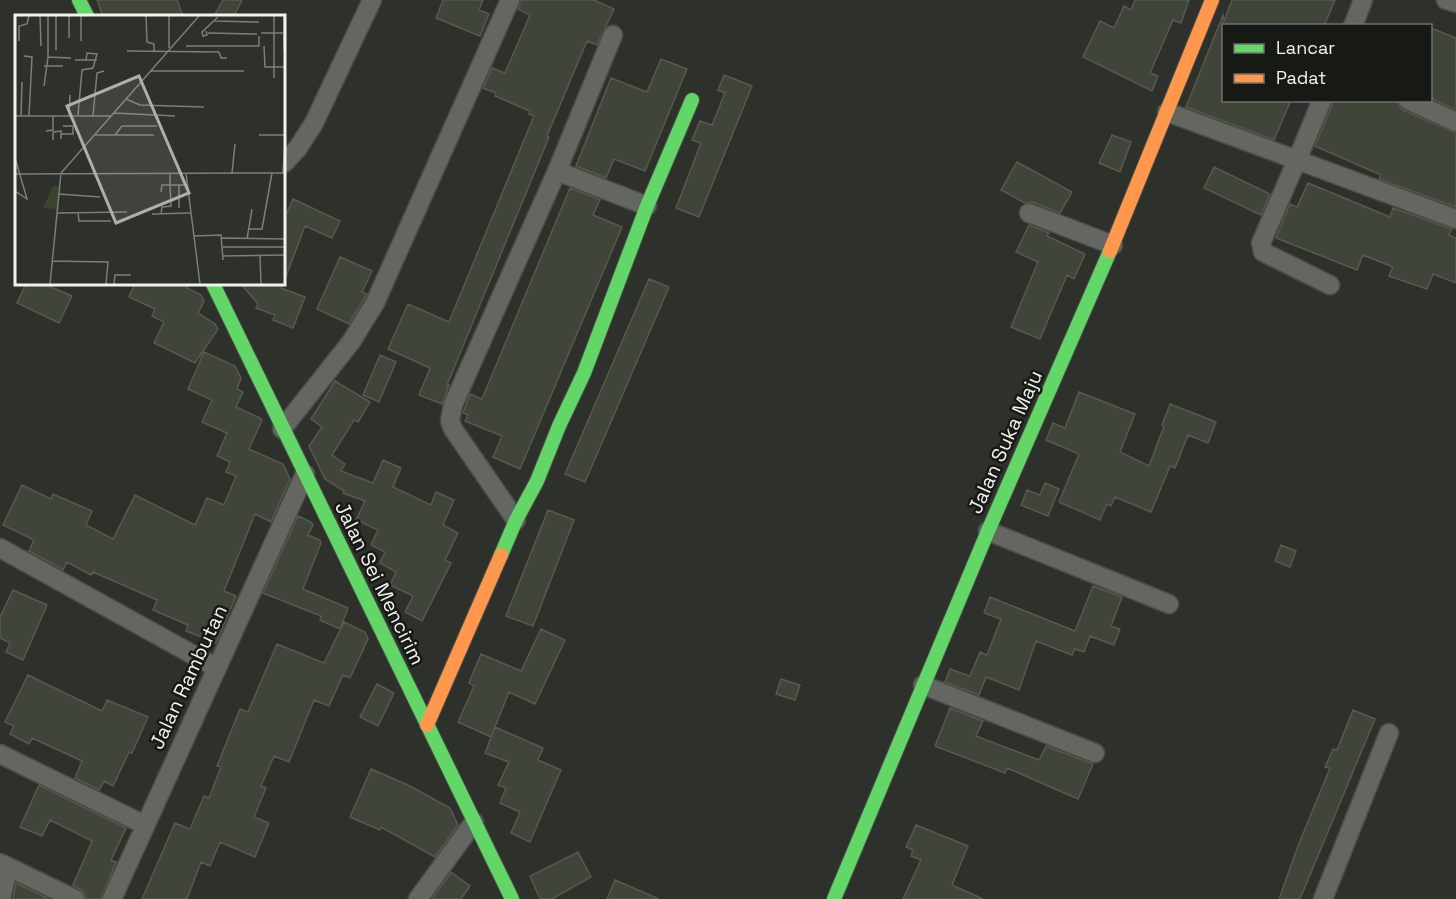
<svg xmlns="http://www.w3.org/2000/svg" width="1456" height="899" font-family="'Space Grotesk',sans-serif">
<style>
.building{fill:#40453a;stroke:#565854;stroke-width:1.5}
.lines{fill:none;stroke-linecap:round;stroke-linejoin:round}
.street-casing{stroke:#4a4c48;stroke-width:21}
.fast-casing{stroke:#4a4c48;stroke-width:16}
.slow-casing{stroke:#4a4c48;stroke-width:16}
.street{stroke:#646662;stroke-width:18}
.fast{stroke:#63d668;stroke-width:14}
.slow{stroke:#ff974d;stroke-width:14}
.labels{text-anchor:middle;stroke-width:5;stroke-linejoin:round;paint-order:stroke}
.street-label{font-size:20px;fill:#f0f3ee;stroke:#171915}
.inset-road{fill:none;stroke:#7c7e7a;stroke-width:1.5}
.view{fill:#acafaa;fill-opacity:0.15;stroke:#acafaa;stroke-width:3}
.inset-edge{fill:none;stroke:#f0f3ee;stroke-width:3}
</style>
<rect width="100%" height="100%" fill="#2e302c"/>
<!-- building -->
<path class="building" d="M97,0H177L183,16H107L102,14Z
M223,0H242L234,16H214Z
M443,0H483L479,10L489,14L480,36L436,18Z
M521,0H594L614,9L597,45L587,41L547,136L549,137L447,385H449L442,404L419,395L430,368L388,349L408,304L449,322L534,116L529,114L530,111L495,96L496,93L483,88L492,68L505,73L530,15L518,9Z
M1135,0H1189L1181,23L1173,20L1150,73L1158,76L1152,91L1083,57L1100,21L1114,28L1124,6L1131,10Z
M1232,0H1335L1324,26H1224V100H1291L1274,140L1186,107L1223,15L1224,21Z
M1431,28L1456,38V110L1431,98Z
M661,59L687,69L645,171L614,159L606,178L576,166L611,78L647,92Z
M724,75L752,86L699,217L676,208L701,143L692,140L700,121L712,125L725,93L718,90Z
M1334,100H1397L1399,106L1403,110L1456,133V207L1379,179L1381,175L1315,146Z
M1112,135L1131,142L1120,172L1099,163Z
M1017,162L1072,192L1060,213L1033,202L1025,203L1001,190Z
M1214,167L1270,194L1261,215L1204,188Z
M1308,183L1390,217L1393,208L1452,229L1449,235L1456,238V283L1433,274L1427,289L1389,276L1393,267L1363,255L1357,270L1276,238L1290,204L1297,207Z
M570,188L600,200L593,215L622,227L520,469L493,457L502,436L465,421L468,415L463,413L470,394L482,399Z
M293,199L340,221L332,238L305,226L285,279L284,219Z
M1029,225L1049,233L1047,236L1085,254L1074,279L1067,275L1040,339L1011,327L1038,262L1016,252Z
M340,257L372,271L362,292L367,294L349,324L317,309Z
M649,279L669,287L585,482L565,474Z
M26,284H44L72,296L59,323L17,303Z
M135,284H189L187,288L201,295L204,301L198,313L215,324L218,329L195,363L154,343L164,322L152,316L155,309L129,297Z
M241,284H283L281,288L305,297L293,328L273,320L275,315L256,308L258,304Z
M204,352L235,366L241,378L237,389L243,392L236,407L260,418L262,420L249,449L283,464L290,479L271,522L255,514L224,591L236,596L216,643L186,631L188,625L153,610L157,600L93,572L91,575L67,562L63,570L29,551L34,540L3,525L22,485L51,499L53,494L92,511L86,525L113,539L135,495L195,525L207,498L224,505L236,476L226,472L230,462L217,456L227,433L202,422L212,400L188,389Z
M380,355L396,362L379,402L363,395Z
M335,381L370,402L358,422L354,420L332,455L345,464L341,471L373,483L383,460L401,468L393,487L431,505L436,492L454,500L443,525L458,533L445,560L451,563L422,621L405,612L413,596L390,585L396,572L380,563L385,552L371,545L378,530L356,520L365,501L343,493L344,491L325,479L309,446L322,427L311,419Z
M1079,392L1135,414L1120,452L1149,466L1164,426L1162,425L1170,404L1216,422L1208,443L1188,435L1175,468L1170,466L1151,512L1115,497L1111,506L1107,504L1100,520L1059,502L1079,454L1046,440L1053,423L1065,428Z
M1045,483L1059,489L1048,516L1021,505L1027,490L1040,495Z
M548,510L574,520L533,626L506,616Z
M298,516L311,522L313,525L308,535L320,540L321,543L303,589L348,608L340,629L320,620L321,616L263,593Z
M1281,545L1296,551L1290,567L1275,561Z
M1093,586L1122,597L1111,626L1120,629L1114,645L1090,636L1084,652L1075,649L1072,655L1036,641L1019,690L986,677L979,695L945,682L950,669L970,676L980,652L987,655L1001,619L984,613L990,597L1075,631Z
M13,590L47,605L23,660L6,652L10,643L0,638V617Z
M344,622L365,632L368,639L350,678L343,675L329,706L314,700L289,762L274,756L261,786L266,788L254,817L269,823L255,857L220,842L210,866L201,862L187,899H142L175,823L190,829L204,796L209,798L221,767L217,766L240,709L248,712L277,644L324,663Z
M541,629L565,640L535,704L509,692L491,737L458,722L474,686L469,683L481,654L521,671Z
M28,675L102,711L107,700L148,717L132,753L129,752L113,786L104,781L99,790L75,778L82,761L32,738L29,744L10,734L14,726L5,722Z
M781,679L800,685L795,700L776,694Z
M377,684L394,693L378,726L360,717Z
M950,708L983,721L976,736L1039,760L1046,746L1093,764L1078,799L1007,768L1005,773L935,746Z
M1353,710L1375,719L1300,899H1279L1298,846L1330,768L1325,767L1333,749L1337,750Z
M495,727L543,748L538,760L561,770L530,842L511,833L520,812L500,803L506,788L498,785L509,762L485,753Z
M371,769L408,785L450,808L458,825L435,857L381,827L380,830L350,817Z
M39,785L126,828L111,860L116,862L101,899H86L84,892L73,885L92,841L50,820L42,836L20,827Z
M916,825L968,846L952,885L983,899H903L921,860L911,856L913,850L906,847Z
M578,852L591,877L552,899H540L530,876Z
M451,872L470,886L461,899H432Z
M615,880L659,899H607Z
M16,883L49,899H13Z"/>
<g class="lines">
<!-- street casing -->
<g class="street-casing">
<path id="street" d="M1446,0L1456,3
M1353,26L1363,0
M1322,100L1297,160L1456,219
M1408,100L1456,122
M1167,112L1297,160L1261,243L1263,252L1330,285
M284,163L298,148L314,123L372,0
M557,171L647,206
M1029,213L1113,245
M282,429L351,342L375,303L510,0
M516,520L453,429L450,421L453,405L557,171L613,35
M988,531L1169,604
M0,548L217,668
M923,685L1095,753
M0,754L145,825
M0,863L75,899
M1,899L8,867
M112,899L305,474
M418,899L474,822
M1323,899L1389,733"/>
</g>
<!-- fast casing -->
<g class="fast-casing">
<path id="fast" d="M79,0L87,16
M213,284L512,899
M501,555L516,520L537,481L559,426L584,373L647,206L692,100
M834,899L988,531L1110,251"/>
</g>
<!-- slow casing -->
<g class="slow-casing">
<path id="slow" d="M1110,251L1212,0
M427,725L501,555"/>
</g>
<!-- street -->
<use href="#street" class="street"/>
<!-- fast -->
<use href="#fast" class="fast"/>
<!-- slow -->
<use href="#slow" class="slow"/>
</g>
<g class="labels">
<!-- street labels -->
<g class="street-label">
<text transform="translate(1005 442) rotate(-66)" y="7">Jalan Suka Maju</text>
<text transform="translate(380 583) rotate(64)" y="7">Jalan Sei Mencirim</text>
<text transform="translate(188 677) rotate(-65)" y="7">Jalan Rambutan</text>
</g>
</g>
<!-- overview -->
<g transform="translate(15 15)">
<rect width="270" height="270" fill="#2e302c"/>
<path d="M38,171H44L42,194L28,193Z" fill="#3a462c"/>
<path class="inset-road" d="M25,1L26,31M33,1V42L56,43M66,1V26M131,1L132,27L139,29V36M259,1V63M269,1V35M199,6L244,7M191,16L192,20L188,21L187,17L203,2M193,18L242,19M246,18H268M54,23V1M4,26V11L12,9L14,1M171,31H244V21M249,31L250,52H270M154,33V1M41,35V1M112,36L204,37L206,43H212M9,41L17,42L14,101M60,45H82M29,51H48M135,56H229M29,71L33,42M111,84L125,90L189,92M99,98L160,101M54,100L55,80M63,100L67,55L78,53L82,39L72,38L71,45M0,101H96M6,101L7,67M78,101L82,58L89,56M31,116L38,115V101M46,119H58V111H48M80,120H139M100,120L107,111H142M244,120H270M38,125V117L46,116V124M0,143L12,184L0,176M46,158L184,1M171,158L185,269M217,158L220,129M268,158L270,127M0,159L270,158M146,177L147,170H155V158M44,179L85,182M164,193V170M42,198L112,197M63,198L64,206H96M137,199L175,198M146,199L147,192L156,191L155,170H173M234,214H247L257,158M179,221L206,220L208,245M207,223L270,224M232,224L237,194M208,232H270M208,241L270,240M245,241L246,269M37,246L93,247L91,269M35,269L46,158M99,269L100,260H116"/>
<path class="view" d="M124,61L174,178L101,208L52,91Z"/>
<rect width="270" height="270" class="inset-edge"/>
</g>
<!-- legend -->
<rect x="1222" y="24" width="210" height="78" fill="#171915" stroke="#6e706c" stroke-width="1.5"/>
<rect x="1234" y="44" width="30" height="9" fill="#63d668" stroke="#6e706c" stroke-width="1.5"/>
<text x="1276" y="54" font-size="18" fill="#f0f3ee">Lancar</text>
<rect x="1234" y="74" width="30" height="9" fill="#ff974d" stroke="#6e706c" stroke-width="1.5"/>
<text x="1276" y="84" font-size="18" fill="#f0f3ee">Padat</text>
</svg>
